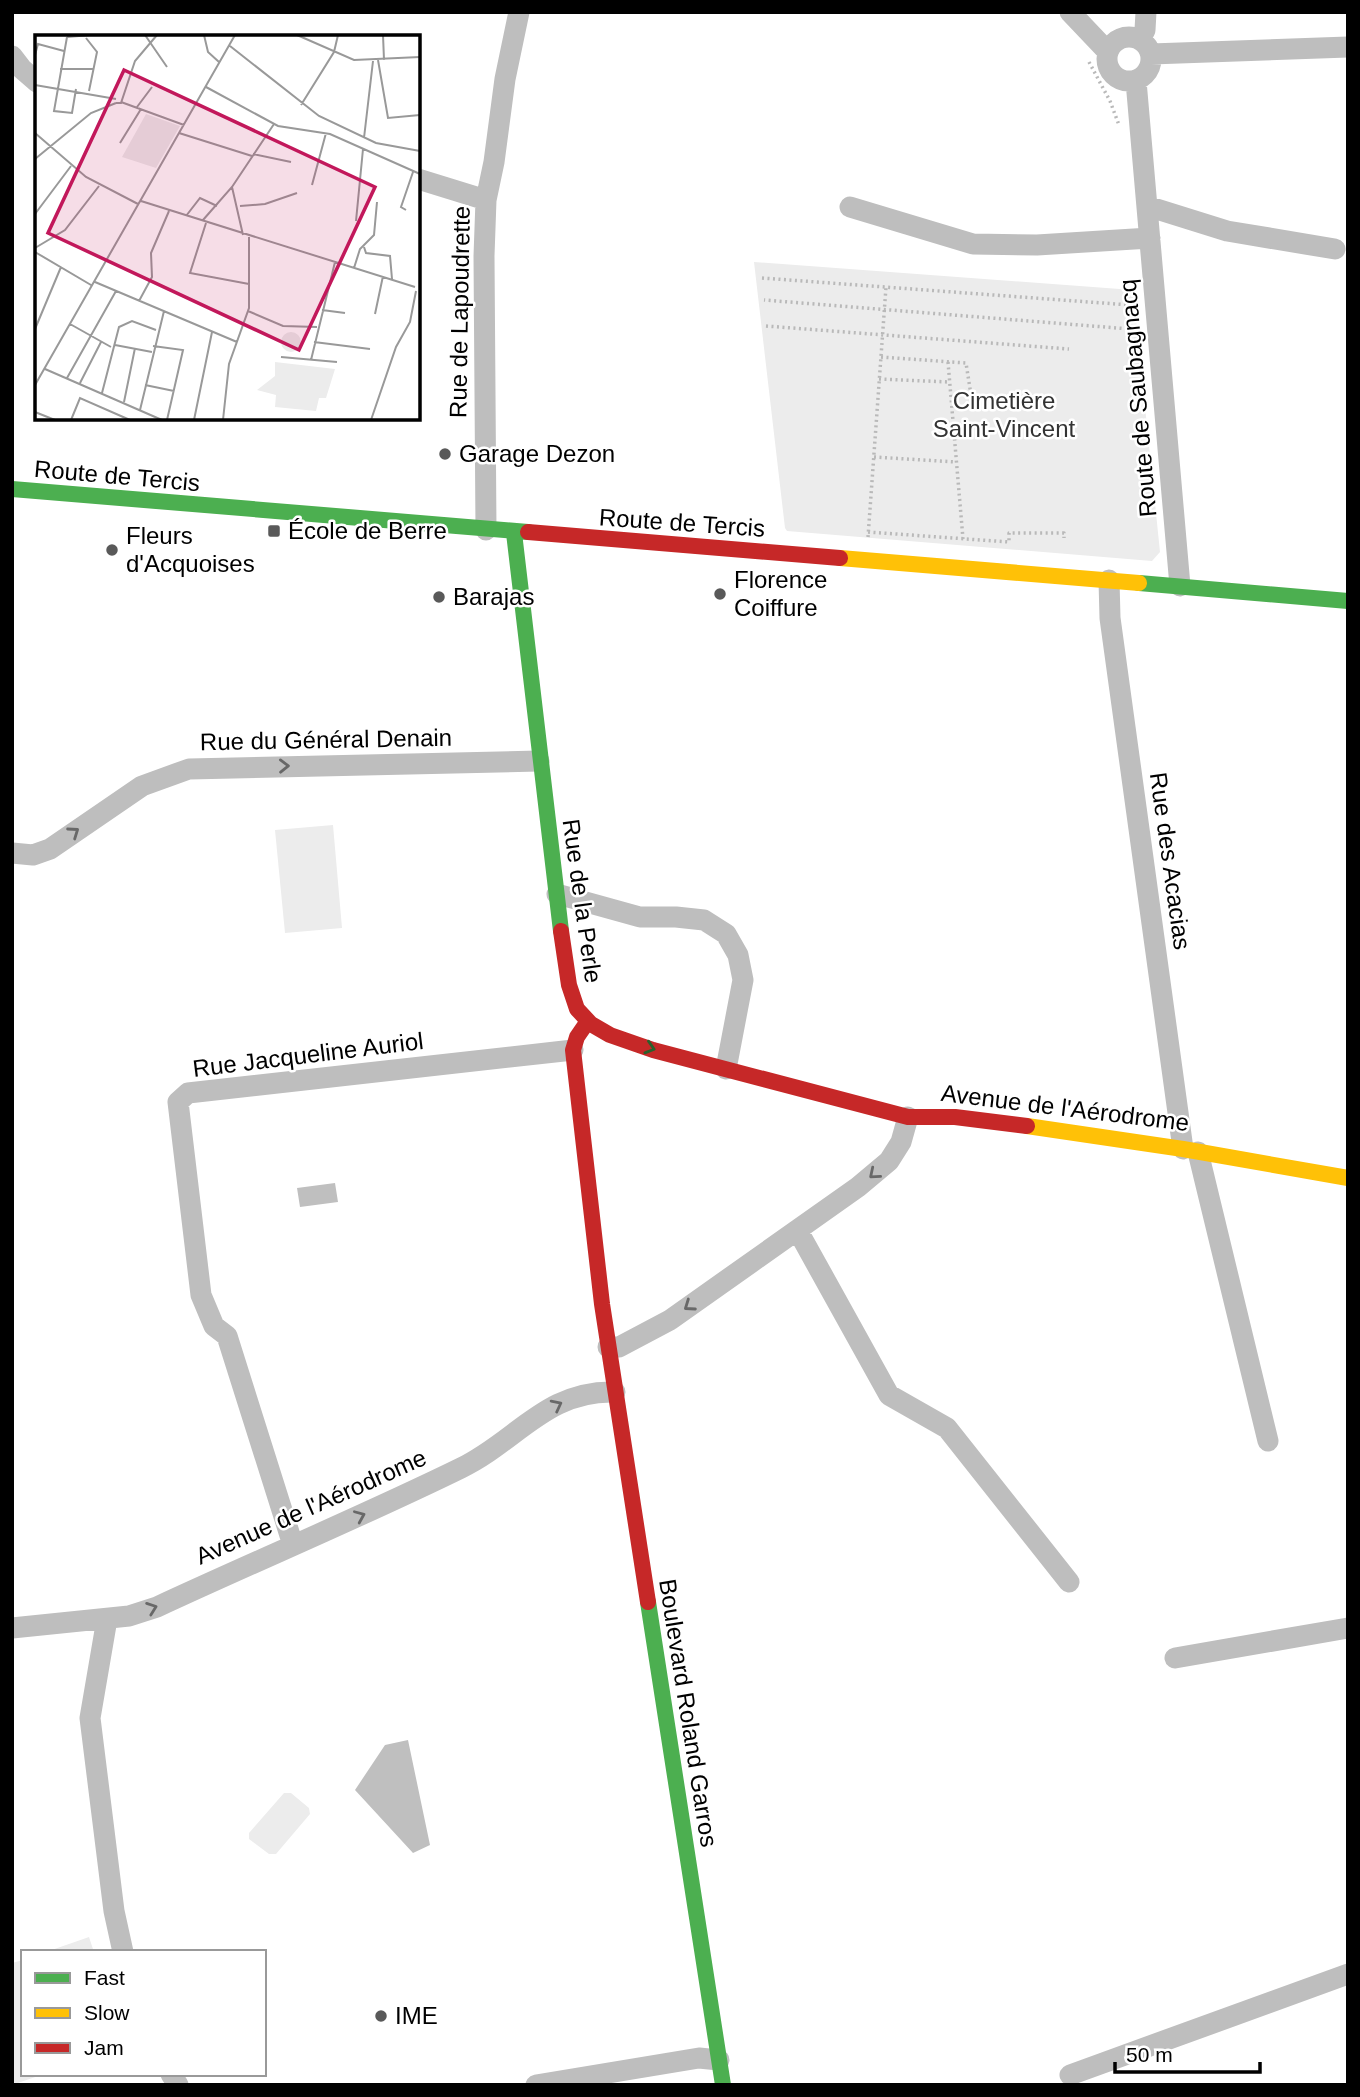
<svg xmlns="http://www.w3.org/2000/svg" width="1360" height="2097" font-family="Helvetica,sans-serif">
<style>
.green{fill:#ececec}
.water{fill:#bfbfbf}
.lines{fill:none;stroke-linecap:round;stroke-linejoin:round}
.path{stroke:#b9b9b9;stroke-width:3.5;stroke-dasharray:2 3.5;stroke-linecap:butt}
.street{stroke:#bebebe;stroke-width:21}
.fast{stroke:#4caf50;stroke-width:16}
.slow{stroke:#ffc107;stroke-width:16}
.jam{stroke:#c62828;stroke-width:16}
.oneway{stroke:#686868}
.oneway2{stroke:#2a602c}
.poi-dot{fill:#595959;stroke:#fff;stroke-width:2.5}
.labels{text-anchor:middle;stroke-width:5;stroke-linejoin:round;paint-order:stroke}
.street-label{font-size:24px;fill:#000;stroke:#fff}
.park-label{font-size:24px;fill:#333;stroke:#fff}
.poi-label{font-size:24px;fill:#000;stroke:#fff;text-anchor:start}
.inset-road{fill:none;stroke:#999;stroke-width:2}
.view{fill:#c2185b;fill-opacity:0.15;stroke:#c2185b;stroke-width:3.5}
.inset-edge{fill:none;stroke:#000;stroke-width:3.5}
</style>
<rect width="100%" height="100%" fill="#fff"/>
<!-- green -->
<path class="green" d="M754,262L1133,290L1160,552L1152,561L787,531L785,528Z
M333,825L342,928L285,933L275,830Z
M284,1793H291L309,1808L310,1814L276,1854H269L249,1839V1833Z
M89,1937L94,1952H46Z
M23,1960V2074H44L12,2085V1963Z"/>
<!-- water -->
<path class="water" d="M335,1183L338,1202L300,1207L297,1188Z
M408,1740L430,1845L413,1853L355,1790L385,1745Z"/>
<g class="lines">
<!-- path -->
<path class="path" d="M1089,62L1110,101L1119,125
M762,278L1130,305V329L764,300
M766,326L1069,349
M881,357L966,363L971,395
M948,362L963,539
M879,379L949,382
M874,457L956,462
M868,532L1009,542V533H1064V538
M868,537L886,287"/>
<!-- street -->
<path class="street" d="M1070,12L1108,52
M1107 59a22 22 0 1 1 44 0a22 22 0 1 1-44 0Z
M1140,40L1145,30L1146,12
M1151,54L1348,47
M12,56L22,69L37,82
M1136,81L1180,586
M418,179L486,200
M1147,206L1227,231L1335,249
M850,207L973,244L1037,245L1150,238
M486,530L484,256L486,200L494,162L505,79L519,12
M1109,580L1110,618L1183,1149
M12,853L33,855L50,849L142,786L189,769L539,761
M557,894L640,917H676L704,920L726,934L738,955L743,980L726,1069
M1198,1152L1268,1441
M798,1231L889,1395L947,1428L1069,1582
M608,1347H619L670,1320L858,1187L889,1161L901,1142L908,1117
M293,1545L227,1336L214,1326L201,1295L178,1102L188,1093L573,1050
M107,1619L90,1718L114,1911L123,1952
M12,1628L129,1616L157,1607C258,1560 361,1517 461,1468C517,1441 546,1390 615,1392
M1175,1658L1348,1628
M171,2074L178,2085
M1070,2075L1348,1974
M536,2085L699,2058L719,2060"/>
<!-- fast -->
<path class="fast" d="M12,489L528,532
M514,533L561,931
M1139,583L1348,601
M648,1602L723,2085"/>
<!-- slow -->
<path class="slow" d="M840,558L1139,583
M1027,1126L1183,1149L1348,1178"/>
<!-- jam -->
<path class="jam" d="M528,532L840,558
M561,931L569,985L577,1009L591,1024L610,1035L653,1050L908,1117H955L1027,1126
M588,1021L577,1037L573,1050L602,1304L648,1602"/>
</g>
<!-- one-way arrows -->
<defs><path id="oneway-chevron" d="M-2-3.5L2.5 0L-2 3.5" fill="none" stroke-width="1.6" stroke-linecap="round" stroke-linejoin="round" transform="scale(1.75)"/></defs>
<g class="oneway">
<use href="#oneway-chevron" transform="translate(284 766) rotate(-1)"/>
<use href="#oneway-chevron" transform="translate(74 832) rotate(-35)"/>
<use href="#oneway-chevron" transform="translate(874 1174) rotate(140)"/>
<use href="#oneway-chevron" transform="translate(689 1306) rotate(145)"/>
<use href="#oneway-chevron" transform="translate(557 1405) rotate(-27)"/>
<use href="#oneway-chevron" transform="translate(360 1516) rotate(-23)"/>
<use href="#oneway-chevron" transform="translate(152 1608) rotate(-20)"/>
</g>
<use class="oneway2" href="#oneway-chevron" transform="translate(650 1048) rotate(17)"/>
<!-- markers -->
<g class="poi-dot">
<circle cx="445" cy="454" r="7"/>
<rect x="267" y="524" width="14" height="14" rx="3.5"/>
<circle cx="112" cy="550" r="7"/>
<circle cx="720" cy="594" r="7"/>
<circle cx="439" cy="597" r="7"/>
<circle cx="381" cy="2016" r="7"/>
</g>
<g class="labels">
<!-- street labels -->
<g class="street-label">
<text transform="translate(460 312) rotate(-89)" y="8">Rue de Lapoudrette</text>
<text transform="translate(1138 398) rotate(-95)" y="8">Route de Saubagnacq</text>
<text transform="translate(117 476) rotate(5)" y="8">Route de Tercis</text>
<text transform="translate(682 523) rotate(4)" y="8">Route de Tercis</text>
<text transform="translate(326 740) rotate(-1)" y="8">Rue du Général Denain</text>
<text transform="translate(1170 861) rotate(82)" y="8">Rue des Acacias</text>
<text transform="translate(582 901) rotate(82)" y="8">Rue de la Perle</text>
<text transform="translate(308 1055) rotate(-7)" y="8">Rue Jacqueline Auriol</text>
<text transform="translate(1065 1108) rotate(7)" y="8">Avenue de l'Aérodrome</text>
<text transform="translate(311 1507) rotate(-24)" y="8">Avenue de l'Aérodrome</text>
<text transform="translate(688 1713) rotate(81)" y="8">Boulevard Roland Garros</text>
</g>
<!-- park labels -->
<g class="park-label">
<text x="1004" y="409">Cimetière<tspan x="1004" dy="28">Saint-Vincent</tspan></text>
</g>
<!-- poi labels -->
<g class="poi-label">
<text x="459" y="462">Garage Dezon</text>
<text x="288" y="539">École de Berre</text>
<text x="126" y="544">Fleurs<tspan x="126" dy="28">d'Acquoises</tspan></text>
<text x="734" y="588">Florence<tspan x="734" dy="28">Coiffure</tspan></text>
<text x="453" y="605">Barajas</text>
<text x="395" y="2024">IME</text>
</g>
</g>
<!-- overview -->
<g transform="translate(35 35)">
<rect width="385" height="385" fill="#fff"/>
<path d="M111,79L145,91L121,133L87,122ZM246 307a10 10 0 1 1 20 0a10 10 0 1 1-20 0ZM240,327L300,334L291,363H284L281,376L240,372L241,360L222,355L240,341Z" fill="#ececec"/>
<path class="inset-road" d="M110,0L132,32M169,0L173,17L184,27M262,0L319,25L385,22M348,0L349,25M32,2L19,76L37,78L41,54M32,2L56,0M51,3L62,17L54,56M195,11L284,81L341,108L385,116M0,20L3,9L29,16M343,25L353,83L385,80M25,34H58M0,50L81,64M171,52L243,91L295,99L385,139M86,67L149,90M81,68H86L100,26L122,0M266,70L299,17L303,0M102,72L117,52M0,98L51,142L103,169M144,98L217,121M329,103L338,26M85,108L106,74M218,119L256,127M0,124L56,78L81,68M277,150L291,98M197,152L208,200M106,166L380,252M205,171L230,169L262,158M371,175L366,172L378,137M0,179L36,131M151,181L165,163L182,171M168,185L197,152L239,89M321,186L328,114M171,188L155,238L214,249M329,212L331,218L355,221L357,244M0,213L30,195L64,151M0,217L56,250M319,233L325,214L339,200L342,167M60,247L202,307M104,266L117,242L116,218L134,176M287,275L310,278M213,276L248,291L282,292M340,279L348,241M35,289L76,312M0,294L26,232M279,307L335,314M80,310L117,317M118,311L148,315L132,385M246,322L302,327M276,325L300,227M10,334L127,385M32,343L81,256M45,348L66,307M0,350L200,0M110,350L139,356M67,358L84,292L97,286L121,295M89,367L100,313M105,375L129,276M0,377L20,385M36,385L45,363L95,385M159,385L177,297M188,385L194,329L214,273V202M336,385L361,312L375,287L381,256"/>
<path class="view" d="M89,35L340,152L264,315L13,198Z"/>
<rect width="385" height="385" class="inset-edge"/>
</g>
<!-- border -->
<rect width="1360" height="2097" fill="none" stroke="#000000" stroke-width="28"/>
<!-- legend -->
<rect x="21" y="1950" width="245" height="126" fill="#ffffff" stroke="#999999" stroke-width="2"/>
<rect x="35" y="1973" width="35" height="10" fill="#4caf50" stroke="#999999" stroke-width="2"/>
<text x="84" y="1985" font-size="21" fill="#000000">Fast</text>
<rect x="35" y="2008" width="35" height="10" fill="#ffc107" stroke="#999999" stroke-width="2"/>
<text x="84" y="2020" font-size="21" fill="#000000">Slow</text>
<rect x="35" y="2043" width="35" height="10" fill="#c62828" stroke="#999999" stroke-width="2"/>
<text x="84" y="2055" font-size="21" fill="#000000">Jam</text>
<!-- scale -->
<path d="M1115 2062v10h145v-10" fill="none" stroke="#000000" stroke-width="3.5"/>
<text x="1126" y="2062" font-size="21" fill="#000000" stroke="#ffffff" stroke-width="5" paint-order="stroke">50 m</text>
</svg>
